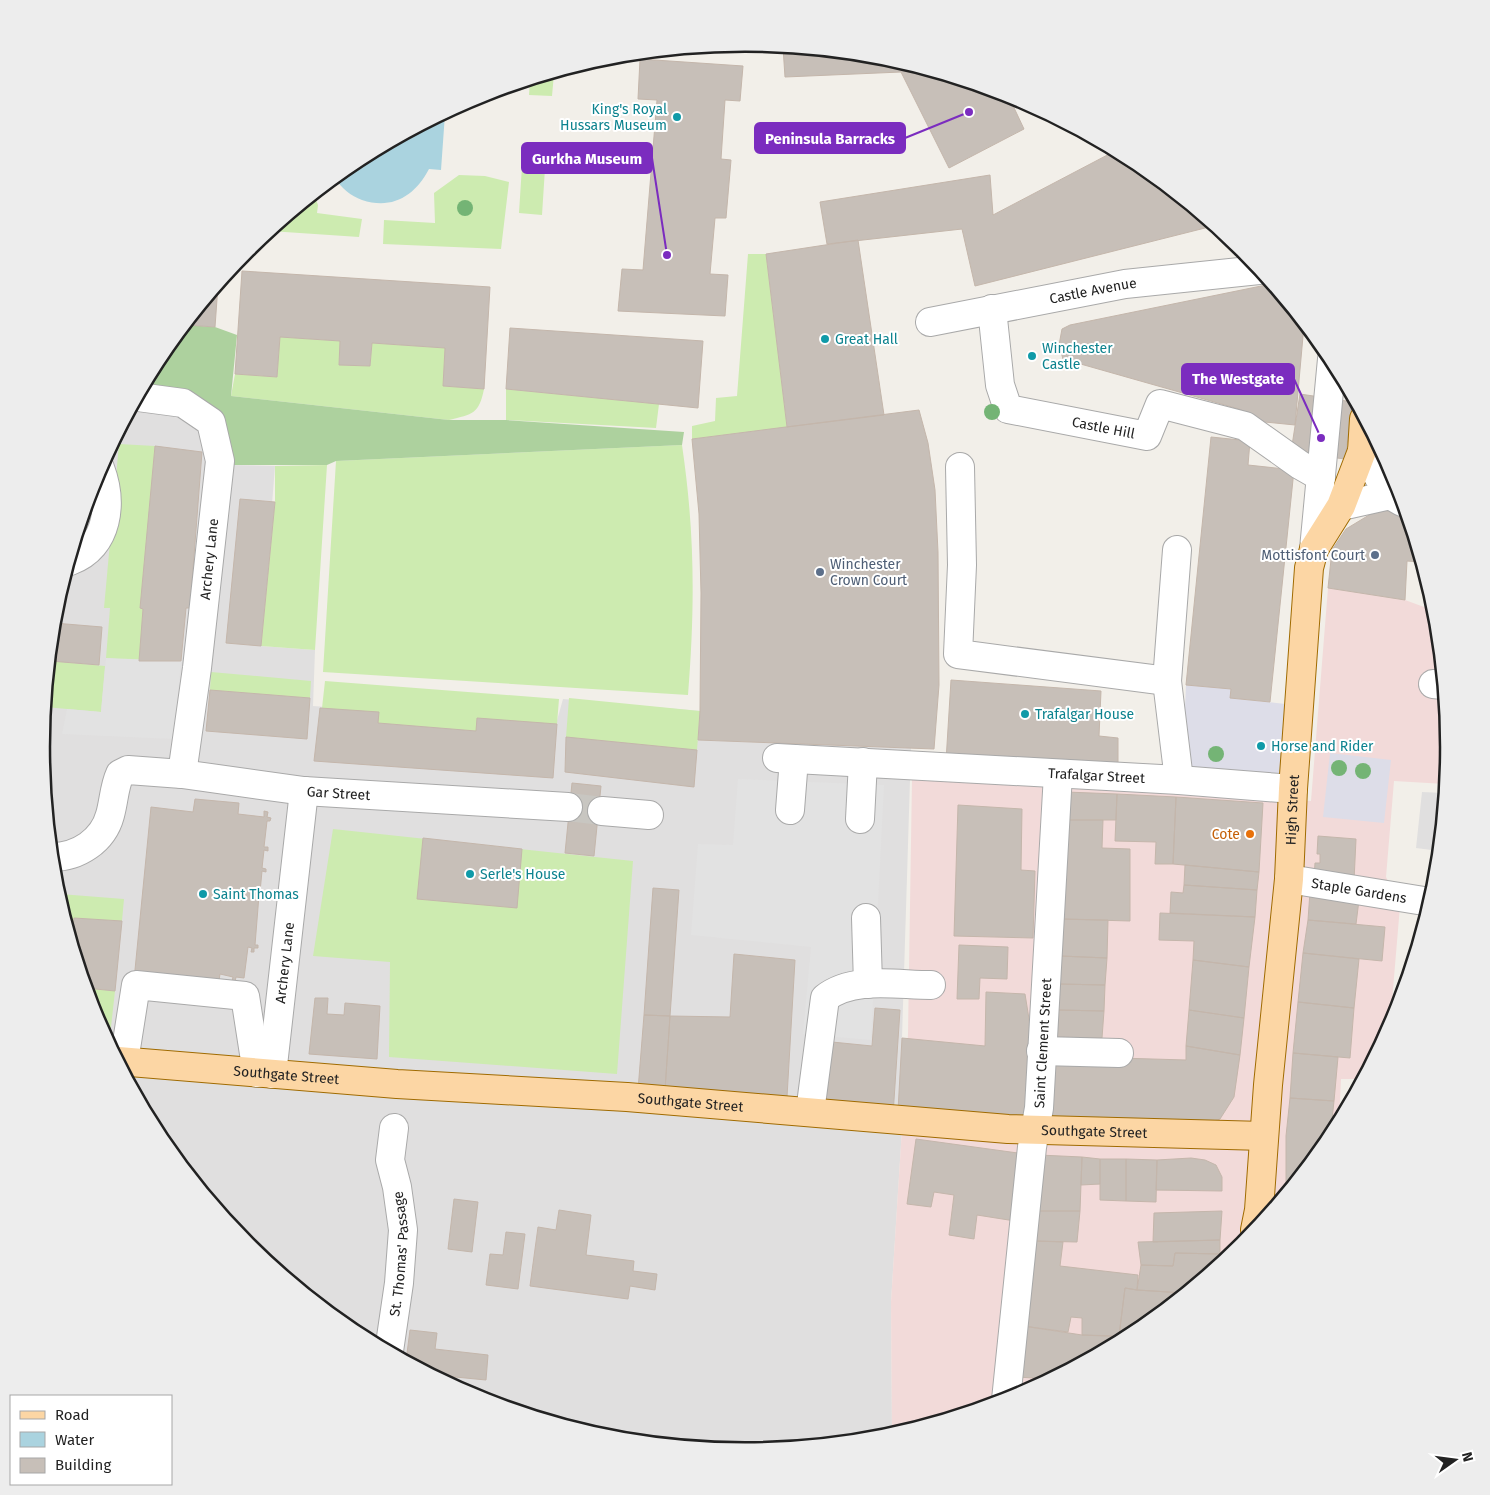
<svg xmlns="http://www.w3.org/2000/svg" width="1490" height="1495" font-family="'Fira Sans',sans-serif">
<style>
.residential{fill:#e0dfdf}
.commercial{fill:#f2dad9}
.grass{fill:#cdebb0}
.forest{fill:#add19e}
.parking{fill:#e2e2e2}
.plaza{fill:#dddde8}
.water{fill:#aad3df}
.building{fill:#c7bfb8;stroke:#c4b6ab}
.lines{fill:none;stroke-linecap:round;stroke-linejoin:round}
.minor-tunnel{stroke:#c8c6c1;stroke-width:28;stroke-dasharray:28 14;stroke-linecap:butt}
.minor-casing{stroke:#a9a9a9;stroke-width:30}
.major-casing{stroke:#a06b00;stroke-width:30}
.minor{stroke:#fff;stroke-width:28}
.major{stroke:#fcd6a4;stroke-width:28}
.tree{fill:#74b475}
.culture-dot{fill:#0f9aa8;stroke:#fff;stroke-width:2}
.service-dot{fill:#5c6f8a;stroke:#fff;stroke-width:2}
.food-dot{fill:#e8710a;stroke:#fff;stroke-width:2}
.labels{text-anchor:middle;stroke-width:4;stroke-linejoin:round;paint-order:stroke}
.culture-label{font-size:14px;fill:#0d838f;stroke:#fff;text-anchor:start}
.street-label{font-size:14px;fill:#222;stroke:#fff}
.service-label{font-size:14px;fill:#4e5e75;stroke:#fff;text-anchor:end}
.food-label{font-size:14px;fill:#c56008;stroke:#fff;text-anchor:end}
.rim{fill:none;stroke:#222;stroke-width:2.5}
.leader{fill:none;stroke:#7b2cbf;stroke-width:2}
.callout-dot{fill:#7b2cbf;stroke:#fff;stroke-width:2}
.callout{fill:#7b2cbf;stroke:#7b2cbf;stroke-width:2}
.callout-label{font-size:15px;text-anchor:middle;font-weight:bold;fill:#fff}
</style>
<rect width="100%" height="100%" fill="#f2efe9"/>
<!-- residential -->
<path class="residential" d="M138,397L183,403L227,465L275,466L261,646L315,650L313,706L556,724L563,699L700,711L698,740L911,748L902,1038V1129L891,1302L892,1435L882,1438L745,1451L607,1438L475,1398L354,1332L319,1304L247,1245L160,1138L95,1017L55,885L41,747L55,610L95,478Z
M1422,792L1444,793L1439,851L1416,848Z"/>
<!-- commercial -->
<path class="commercial" d="M1328,588L1405,600L1435,611L1449,748L1445,784L1394,781L1386,877L1400,906L1391,1013L1396,1014L1395,1017L1362,1079H1341L1339,1122L1330,1139L1242,1245L1136,1333L1014,1398L892,1435L891,1302L908,1034L912,778L1311,801Z"/>
<!-- grass -->
<path class="grass" d="M554,74L552,96L529,95L530,81Z
M523,150L546,153L542,215L519,213Z
M459,175L485,176L509,182L501,249L383,244L384,220L435,223L434,193Z
M314,195L318,205L317,213L362,219L359,237L270,231Z
M748,254H766L787,427L692,439V426L715,421L716,398L737,396Z
M280,337L340,341L339,365L370,366L372,343L445,348L443,386L484,389C479,414 473,414 449,420L231,396L235,374L277,377Z
M506,389L659,404L656,428L506,420Z
M119,444L155,446L140,608L143,609L139,661L106,658L110,608H104Z
M682,445C695,533 695,607 688,695L323,672L336,461Z
M327,465L315,650L261,646L275,502V466Z
M50,661L105,666L101,712L45,707Z
M211,672L311,681L310,698L210,690Z
M325,681L559,699L557,724L476,731L378,723L322,708Z
M569,698L700,711L697,750L566,737Z
M333,829L633,861L617,1074L389,1057L390,962L313,956Z
M60,894L124,899L122,921L75,918L72,941L59,900Z
M86,988L115,991L110,1036H105L95,1017Z"/>
<!-- forest -->
<path class="forest" d="M186,325L215,327L237,335L231,396L449,420H506L684,432L682,445L336,461L327,465H227L218,418L141,392L160,356Z"/>
<!-- parking -->
<path class="parking" d="M106,658L181,661L174,739L62,734L67,709L101,712Z
M738,779L884,785L871,1040L803,1034L811,947L691,935L698,844L733,845Z"/>
<!-- plaza -->
<path class="plaza" d="M1186,685L1231,689V698L1294,705L1285,774L1182,778Z
M1330,753L1391,760L1384,823L1323,817Z"/>
<!-- water -->
<path class="water" d="M445,114L441,170L429,169C415,196 392,210 362,200C351,196 341,188 335,178L354,162Z"/>
<!-- building -->
<path class="building" d="M783,47L883,57L1008,95L1024,129L949,168L901,72L785,77Z
M640,59L743,66L740,101L725,100L721,159L731,160L726,218H715L710,274L728,275L725,316L618,311L622,269L643,270L657,100L638,99Z
M1115,151L1136,163L1213,226L975,286L962,229L827,244L820,202L990,175L993,215Z
M858,240L884,415L787,427L766,254Z
M242,271L490,287L484,389L443,386L445,348L372,343L370,366L339,365L340,341L280,337L277,377L235,374Z
M1271,284L1304,325L1295,425L1265,422L1239,409L1063,359L1059,345L1062,329L1070,325Z
M218,285L215,327L186,325Z
M510,328L703,341L698,408L506,389Z
M1300,394L1353,402L1345,459L1291,452Z
M919,410L928,443L935,490L938,552L939,685L934,749L698,740L700,711L701,593L699,514L692,439Z
M1211,437L1250,441L1248,465L1294,470L1270,702L1230,698L1231,689L1186,685Z
M155,446L202,452L190,608H186L181,661H139L143,609L140,608Z
M240,499L275,502L261,646L226,643Z
M1379,509L1405,512L1421,562L1407,561L1405,600L1328,588L1332,550L1346,529Z
M54,623L102,627L99,665L50,661Z
M951,680L1101,691L1099,736L1118,738V773L946,761Z
M210,690L310,698L307,739L206,731Z
M320,708L379,712L378,723L476,731L477,718L557,724L553,778L314,761Z
M566,737L697,750L694,787L565,772Z
M572,783L601,786L594,856L565,853Z
M1066,792L1117,794L1116,820H1066Z
M1117,794L1176,797L1173,864H1155L1156,842L1115,841Z
M1176,797L1263,803L1259,872L1173,864Z
M195,799L239,803L238,814L264,817V811L268,812L267,817L271,818L270,821H267L264,847H268V851L264,850L262,868L266,869V872L262,871L260,892L263,893V896L259,895L255,945H258V948H254V952H251L252,948L248,947L244,978L236,977L235,982L232,981L233,977L220,974L218,988L134,980L151,807L193,812Z
M958,805L1022,809L1021,870L1035,871L1033,938L954,936Z
M1066,820H1103L1102,848L1130,849V921L1061,919Z
M1318,836L1356,839L1354,881L1314,878L1315,863H1320V854H1317Z
M423,838L522,849L517,908L417,899Z
M1185,865L1259,872L1257,890L1184,885Z
M1184,885L1257,890L1255,917L1170,913L1171,892L1183,893Z
M653,888L679,890L670,1016L644,1015Z
M1310,892H1360L1356,924L1308,920Z
M1160,913L1255,917L1249,967L1193,960L1194,941L1159,940Z
M74,918L122,921L115,991L86,988L72,941Z
M1061,919L1108,920L1107,958L1060,956Z
M1308,920L1385,927L1382,961L1303,953Z
M959,945L1008,947L1007,979L980,978L979,999H957Z
M1303,953L1359,959L1354,1008L1298,1002Z
M734,954L795,960L787,1097L665,1090L670,1016L730,1017Z
M1060,956L1107,958L1105,985L1058,984Z
M1193,960L1249,967L1244,1018L1189,1010Z
M1058,984L1105,985L1104,1011L1057,1010Z
M986,992L1025,994L1035,1056L1029,1125L898,1111L902,1038L985,1046Z
M315,998H328L327,1014L344,1015L345,1003L380,1006L377,1059L309,1054Z
M1298,1002L1354,1008L1350,1058L1293,1053Z
M875,1008L900,1010L893,1115L819,1109L822,1041L872,1046Z
M1057,1010L1104,1011L1102,1038L1056,1037Z
M1189,1010L1244,1018L1240,1055L1186,1046Z
M644,1015L670,1016L665,1090H638Z
M1186,1046L1240,1055L1234,1097L1220,1119L1213,1121L1052,1119L1051,1056L1186,1060Z
M1293,1053L1338,1057L1334,1101L1290,1098Z
M1290,1098L1334,1101L1330,1138L1290,1188L1286,1187V1136Z
M916,1139L1025,1154L1015,1221L977,1215L974,1239L949,1235L954,1195L934,1192L931,1207L907,1204Z
M1039,1155L1082,1157L1080,1211H1036Z
M1082,1157L1100,1159V1184L1081,1185Z
M1191,1158L1205,1160L1216,1165L1222,1177V1191L1156,1190L1157,1160Z
M1100,1159H1126V1201L1100,1200Z
M1126,1159L1157,1160L1156,1202L1126,1201Z
M454,1199L478,1202L472,1252L448,1249Z
M559,1210L591,1215L586,1255L634,1261L633,1271L657,1274L655,1290L630,1286L628,1299L530,1286L538,1227L556,1230Z
M1036,1211H1080L1077,1242L1034,1241Z
M1222,1211L1220,1240L1153,1242L1154,1213Z
M506,1232L525,1234L518,1289L486,1285L490,1254L503,1255Z
M1220,1240V1254L1175,1253L1173,1266L1141,1265L1138,1242Z
M1034,1241L1063,1242L1060,1266L1138,1275L1137,1290L1125,1288L1119,1336L1082,1335V1318L1071,1317L1068,1332L1023,1326Z
M1175,1253L1220,1254V1264L1184,1293L1137,1290L1141,1265L1173,1266Z
M1125,1288L1137,1290L1184,1293L1127,1337L1119,1336Z
M1023,1326L1082,1335L1127,1337L1049,1379L1017,1377Z
M410,1330L437,1333L435,1349L488,1355L486,1380L445,1376L444,1381L406,1361Z"/>
<g class="lines">
<!-- minor-tunnel -->
<path class="minor-tunnel" d="M568,807L602,811"/>
<!-- minor casing -->
<g class="minor-casing">
<g id="minor">
<path id="s1" d="M992,309L1000,385L1008,409L1147,436L1160,404L1245,426L1300,465L1321,477"/>
<path id="s2" d="M930,322L1125,284L1259,270"/>
<path d="M138,397L183,403L211,422L220,461L197,668L182,774"/>
<path d="M1362,451L1390,495"/>
<path d="M960,467L962,565L958,654L1167,681"/>
<path d="M1341,506L1390,495L1402,502"/>
<path d="M1314,549L1332,359"/>
<path d="M1177,550L1167,681L1179,780"/>
<path d="M70,561C109,547 113,502 100,468"/>
<path d="M1433,684L1443,685"/>
<path id="s3" d="M777,758L1179,780L1293,789"/>
<path d="M790,810L794,759"/>
<path d="M602,811L649,815"/>
<path d="M860,819L863,762"/>
<path id="s4" d="M52,857C78,857 103,841 110,815C114,801 114,787 120,774L128,770L182,774L304,791L568,807"/>
<path id="s5" d="M1289,879L1430,902"/>
<path d="M866,918L868,984"/>
<path d="M1041,1051L1119,1053"/>
<path d="M124,1061L136,985L245,996L257,1073"/>
<path id="s6" d="M272,1074L304,791"/>
<path d="M810,1112L825,998C853,976 896,985 931,985"/>
<path id="s7" d="M389,1351L399,1283L403,1230L397,1187L390,1160L394,1128"/>
<path id="s8" d="M1006,1400L1032,1147L1039,1108L1058,774"/>
</g>
</g>
<!-- major casing -->
<g class="major-casing">
<g id="major">
<path id="s9" d="M118,1061L397,1084L627,1097L1008,1129L1264,1136"/>
<path id="s10" d="M1255,1230L1259,1210L1268,1085L1289,879L1293,789L1309,568L1314,549L1341,506L1362,451L1364,419"/>
</g>
</g>
<!-- minor -->
<use href="#minor" class="minor"/>
<!-- major -->
<use href="#major" class="major"/>
</g>
<!-- trees -->
<g class="tree">
<circle cx="465" cy="208" r="8"/>
<circle cx="992" cy="412" r="8"/>
<circle cx="1216" cy="754" r="8"/>
<circle cx="1339" cy="768" r="8"/>
<circle cx="1363" cy="771" r="8"/>
</g>
<!-- markers -->
<g class="culture-dot">
<circle cx="677" cy="117" r="5"/>
<circle cx="825" cy="339" r="5"/>
<circle cx="1032" cy="356" r="5"/>
<circle cx="1025" cy="714" r="5"/>
<circle cx="1261" cy="746" r="5"/>
<circle cx="470" cy="874" r="5"/>
<circle cx="203" cy="894" r="5"/>
</g>
<g class="service-dot">
<circle cx="1375" cy="555" r="5"/>
<circle cx="820" cy="572" r="5"/>
</g>
<circle class="food-dot" cx="1250" cy="834" r="5"/>
<g class="labels">
<!-- culture labels -->
<g class="culture-label">
<text x="667" y="114" text-anchor="end">King's Royal<tspan x="667" dy="16">Hussars Museum</tspan></text>
<text x="835" y="344">Great Hall</text>
<text x="1042" y="353">Winchester<tspan x="1042" dy="16">Castle</tspan></text>
<text x="1035" y="719">Trafalgar House</text>
<text x="1271" y="751">Horse and Rider</text>
<text x="480" y="879">Serle's House</text>
<text x="213" y="899">Saint Thomas</text>
</g>
<!-- street labels -->
<g class="street-label">
<text dy="5" stroke="none"><textPath href="#s2" startOffset="166">Castle Avenue</textPath></text>
<text dy="5" stroke="none"><textPath href="#s1" startOffset="199">Castle Hill</textPath></text>
<text transform="translate(209 559) rotate(-84)" y="5">Archery Lane</text>
<text dy="5" stroke="none"><textPath href="#s3" startOffset="320">Trafalgar Street</textPath></text>
<text dy="5" stroke="none"><textPath href="#s4" startOffset="340">Gar Street</textPath></text>
<text dy="5" stroke="none"><textPath href="#s10" startOffset="422">High Street</textPath></text>
<text dy="5" stroke="none"><textPath href="#s5" startOffset="71">Staple Gardens</textPath></text>
<text dy="5" stroke="none"><textPath href="#s6" startOffset="112">Archery Lane</textPath></text>
<text dy="5" stroke="none"><textPath href="#s8" startOffset="359">Saint Clement Street</textPath></text>
<text dy="5" stroke="none"><textPath href="#s9" startOffset="169">Southgate Street</textPath></text>
<text dy="5" stroke="none"><textPath href="#s9" startOffset="574">Southgate Street</textPath></text>
<text dy="5" stroke="none"><textPath href="#s9" startOffset="979">Southgate Street</textPath></text>
<text dy="5" stroke="none"><textPath href="#s7" startOffset="98">St. Thomas' Passage</textPath></text>
</g>
<!-- service labels -->
<g class="service-label">
<text x="1365" y="560">Mottisfont Court</text>
<text x="830" y="569" text-anchor="start">Winchester<tspan x="830" dy="16">Crown Court</tspan></text>
</g>
<!-- food labels -->
<g class="food-label">
<text x="1240" y="839">Cote</text>
</g>
</g>
<!-- crop -->
<path d="M0 0H1490V1495H0ZM50 747a695 695 0 1 1 1390 0a695 695 0 1 1-1390 0Z" fill="#ededed" fill-rule="evenodd"/>
<path class="rim" d="M50 747a695 695 0 1 1 1390 0a695 695 0 1 1-1390 0Z"/>
<!-- callouts -->
<path class="leader" d="M969 112L905 138M667 255L652 158M1321 438L1294 379"/>
<g class="callout-dot">
<circle cx="969" cy="112" r="5"/>
<circle cx="667" cy="255" r="5"/>
<circle cx="1321" cy="438" r="5"/>
</g>
<g class="callout">
<rect x="755" y="123" width="150" height="30" rx="5"/>
<rect x="522" y="143" width="130" height="30" rx="5"/>
<rect x="1182" y="364" width="112" height="30" rx="5"/>
</g>
<g class="callout-label">
<text x="830" y="144">Peninsula Barracks</text>
<text x="587" y="164">Gurkha Museum</text>
<text x="1238" y="384">The Westgate</text>
</g>
<!-- legend -->
<rect x="10" y="1395" width="162" height="90" fill="#ffffff" stroke="#a7a7a7"/>
<rect x="20" y="1411" width="25" height="8" fill="#fcd6a4" stroke="#a7a7a7"/>
<text x="55" y="1420" font-size="15" fill="#222222">Road</text>
<rect x="20" y="1432" width="25" height="15" fill="#aad3df" stroke="#a7a7a7"/>
<text x="55" y="1445" font-size="15" fill="#222222">Water</text>
<rect x="20" y="1458" width="25" height="15" fill="#c7bfb8" stroke="#a7a7a7"/>
<text x="55" y="1470" font-size="15" fill="#222222">Building</text>
<!-- north arrow -->
<g transform="translate(1455 1460) rotate(76)" stroke="#ffffff" stroke-width="4" paint-order="stroke">
<path d="M0-4L9 19L0 12L-9 19Z" fill="#222222"/>
<text y="-8" font-size="14" font-weight="bold" text-anchor="middle" fill="#222222">N</text>
</g>
</svg>
